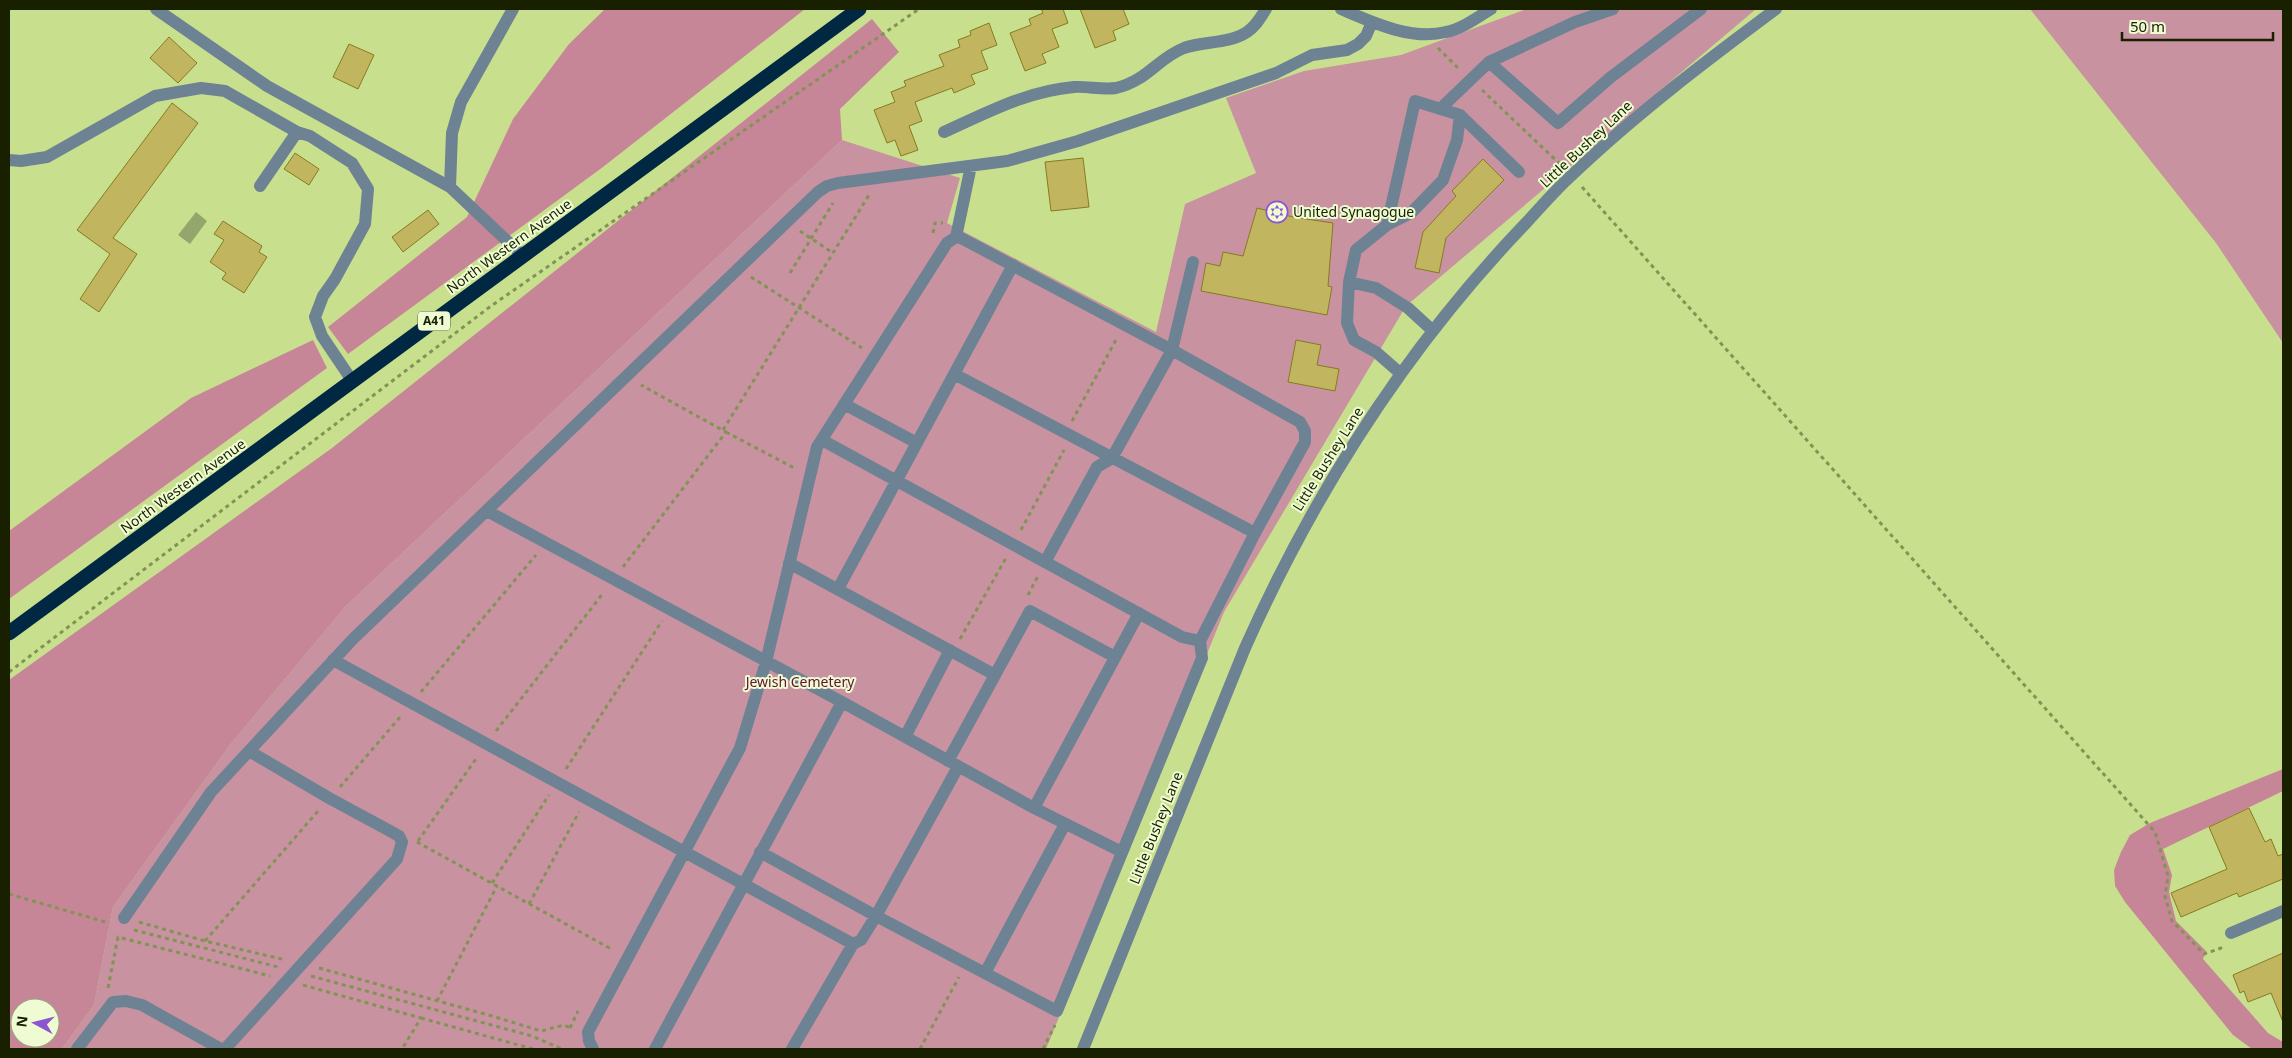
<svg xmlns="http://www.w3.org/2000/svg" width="2292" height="1058" font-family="'Noto Sans',sans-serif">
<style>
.green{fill:#c992a0}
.forest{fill:#c78697;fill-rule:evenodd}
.water{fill:#94a66c}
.building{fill:#c1b65f;stroke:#867b1f}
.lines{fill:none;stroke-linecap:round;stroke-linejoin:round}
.path{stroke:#819355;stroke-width:3;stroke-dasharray:4 4;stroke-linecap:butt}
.minor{stroke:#6d8394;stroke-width:12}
.highway{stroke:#002842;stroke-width:15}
.labels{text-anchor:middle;stroke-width:4;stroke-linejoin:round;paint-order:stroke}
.shield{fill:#effcd3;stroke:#58623f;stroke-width:1}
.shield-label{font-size:12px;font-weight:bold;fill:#182000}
.street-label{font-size:14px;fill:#182000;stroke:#effcd3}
.poi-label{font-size:14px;fill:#182000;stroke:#effcd3;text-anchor:start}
.park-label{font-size:14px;fill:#601230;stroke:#effcd3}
</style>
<rect width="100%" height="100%" fill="#c8e08e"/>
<!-- green -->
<path class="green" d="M1527,9H1756L1406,306L1224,612L1046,1049H62L94,1005L113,907L230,745L346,606L842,140L960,178L947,223L1156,332L1185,204L1256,173L1226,98L1304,71L1401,55Z
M2030,9H2283V343L2216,243Z"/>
<!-- forest -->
<path class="forest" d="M605,9H805L603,167L348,354L328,327L467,217L513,119L569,44Z
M872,19L899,52L840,109L842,140L346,606L230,745L113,907L94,1005L62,1049H9V680L332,448ZM20,1008H50V1038H20Z
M313,340L327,368L9,599V531L191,398Z
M2283,769V791L2163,849L2172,875L2169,892L2176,921L2206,951L2203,959L2268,1033L2283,1042V1049H2252L2233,1035L2125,902L2115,886L2114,870L2121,852L2130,835L2150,823Z"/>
<!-- water -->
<path class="water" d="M196,212L207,221L190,244L178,235Z"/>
<!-- building -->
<path class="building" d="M1041,9H1063L1068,23L1052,29L1059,47L1042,54L1046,63L1025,71L1010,33L1031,25L1029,19L1043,13Z
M1080,9H1123L1129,24L1113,31L1116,40L1095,48Z
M989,23L997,45L981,51L988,69L971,75L975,84L954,93L952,88L915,102L922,121L909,126L918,150L901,156L895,140L887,143L874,110L895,102L891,92L906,86L904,81L944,66L939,55L960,47L958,40L971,35L970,31Z
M169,37L197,63L178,83L150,58Z
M349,44L374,55L358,89L333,77Z
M172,103L198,123L113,238L137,254L99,312L80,299L110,254L77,230Z
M295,153L319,169L309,185L284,169Z
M1083,158L1089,207L1051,211L1045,162Z
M1483,159L1504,180L1446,238L1439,273L1415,268L1423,232L1456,196L1452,191Z
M1257,208L1293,217L1333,223L1328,286L1332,287L1327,315L1201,291L1206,263L1220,266L1223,252L1243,256Z
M428,210L439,224L403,252L392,237Z
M223,221L262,246L259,252L267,257L244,293L222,279L226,273L210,262L224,240L214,234Z
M1296,340L1321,345L1317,365L1339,369L1335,391L1288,382Z
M2249,808L2265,842L2271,839L2278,856L2283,854V879L2239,897L2237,893L2181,917L2171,893L2227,869L2209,827Z
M2283,953V1022L2271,993L2248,1002L2244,991L2240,993L2233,975Z"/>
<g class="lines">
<!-- path -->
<path class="path" d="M1438,48L1459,69
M1482,90L1561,165
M1582,187L2155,832L2168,876L2165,896L2172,921L2204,954L2224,947
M800,231L833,253
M933,233L935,223H943
M790,273L833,203
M751,277L862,348
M1072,421L1117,338
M723,430L869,195
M726,432L796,469
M1021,530L1064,450
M623,567L726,432L641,385
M1028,595L1038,576
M960,639L1006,558
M9,672L491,306L919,9
M421,692L536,555
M496,731L604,592
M566,769L662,621
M340,787L401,716
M418,841L478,756
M417,842L613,950
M492,883L549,795
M9,894L109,923
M529,904L579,812
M139,922L205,941L286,960
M134,930L278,967
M205,941L319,810
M319,968L492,1016L541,1031L564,1025L570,1028
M311,976L532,1036L562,1049
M303,985L421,1018L402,1049
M108,988L118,937L270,976
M437,1001L497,886
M421,1018L533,1049
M570,1028L578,1011
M920,1049L959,977
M1043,1049L1055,1025"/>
<!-- minor -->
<path class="minor" d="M156,9L267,86L450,187L523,256
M1341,9C1372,22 1411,41 1446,32C1462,29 1478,17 1491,9
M1489,62L1558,123L1611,77L1701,9
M1440,109L1489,62L1575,22L1613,9
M1460,115L1519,172
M944,132C986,113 1027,91 1074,87C1087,86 1102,90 1116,88C1147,81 1158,58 1184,48C1204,41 1229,44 1247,32C1256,26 1260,18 1266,9
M9,160L21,161L47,157L155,96L201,88L225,91L297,132
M260,186L297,132L310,136L352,163L368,189L365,224L335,279L323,296L315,317L322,336L353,382
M450,187L452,133L461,102L513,9
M1387,225L1415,101L1460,115L1457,140L1443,180L1411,213L1387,225L1356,250L1349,282L1347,323L1354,340L1376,352L1400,373
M956,237L971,166
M1349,282L1376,288L1408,308L1432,330
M954,374L1255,533
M844,404L917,443
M822,440L1182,637L1200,641
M487,511L842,702L1034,808L1122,852
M1045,562L1097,467L1112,458L1172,350L1193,262
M789,563L995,675
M838,589L1013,265
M333,660L853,944
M905,737L950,650
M948,761L1030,611L1115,657
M1034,808L1139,613
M124,918L211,792L353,639L818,192L827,186L838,183L1007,161L1078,141L1276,73L1312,55L1347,50L1358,44L1366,36L1372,22
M2231,933L2283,911
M985,973L1065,824
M77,1049L113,1002L126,1001L142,1005L221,1049
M225,1049L397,859L402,842L399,836L390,831L329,798L249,751
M593,1049L589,1041L588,1032L740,748L766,662L817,447L947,243L956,237L961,238L1172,350L1300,422L1305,431V442L1255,533L1200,641L1202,658L1057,1011L876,916L760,852
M655,1049L842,702
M792,1049L853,944L861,940L876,916L958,767
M1083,1049L1245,648C1315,491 1407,347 1526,223C1541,207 1556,189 1573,174C1636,114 1706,61 1776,9"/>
<!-- highway -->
<path class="highway" d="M9,633L859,9"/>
</g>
<!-- icons -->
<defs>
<g id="synagogue-ring" transform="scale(1.125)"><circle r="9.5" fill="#effcd3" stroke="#8d56ce" stroke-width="1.5"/><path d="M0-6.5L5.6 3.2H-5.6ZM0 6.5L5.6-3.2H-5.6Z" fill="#8d56ce"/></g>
</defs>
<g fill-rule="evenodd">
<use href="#synagogue-ring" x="1277" y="212"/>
</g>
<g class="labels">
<!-- shield labels -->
<rect class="shield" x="418" y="311.5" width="32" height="19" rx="4"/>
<g class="shield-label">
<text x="434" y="325">A41</text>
</g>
<!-- street labels -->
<g class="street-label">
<text transform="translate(1586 144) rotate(-43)" y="5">Little Bushey Lane</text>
<text transform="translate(509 246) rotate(-36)" y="5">North Western Avenue</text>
<text transform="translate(1328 459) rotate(-58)" y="5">Little Bushey Lane</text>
<text transform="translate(183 486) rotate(-36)" y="5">North Western Avenue</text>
<text transform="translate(1156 828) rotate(-68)" y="5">Little Bushey Lane</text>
</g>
<!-- poi labels -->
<g class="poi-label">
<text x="1293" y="217">United Synagogue</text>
</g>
<!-- park labels -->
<g class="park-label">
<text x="800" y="687">Jewish Cemetery</text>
</g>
</g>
<!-- border -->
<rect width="2292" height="1058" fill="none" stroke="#182000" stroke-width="20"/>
<!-- north arrow -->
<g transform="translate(35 1023) rotate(277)"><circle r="24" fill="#effcd3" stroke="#99a47f"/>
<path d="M0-4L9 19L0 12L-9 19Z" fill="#8d56ce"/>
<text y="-8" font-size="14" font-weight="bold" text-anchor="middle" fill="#182000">N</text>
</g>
<!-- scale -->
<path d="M2122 32v8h151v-8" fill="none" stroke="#182000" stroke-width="2.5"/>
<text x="2130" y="32" font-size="15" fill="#182000" stroke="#effcd3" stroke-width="4" paint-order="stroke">50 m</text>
</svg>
